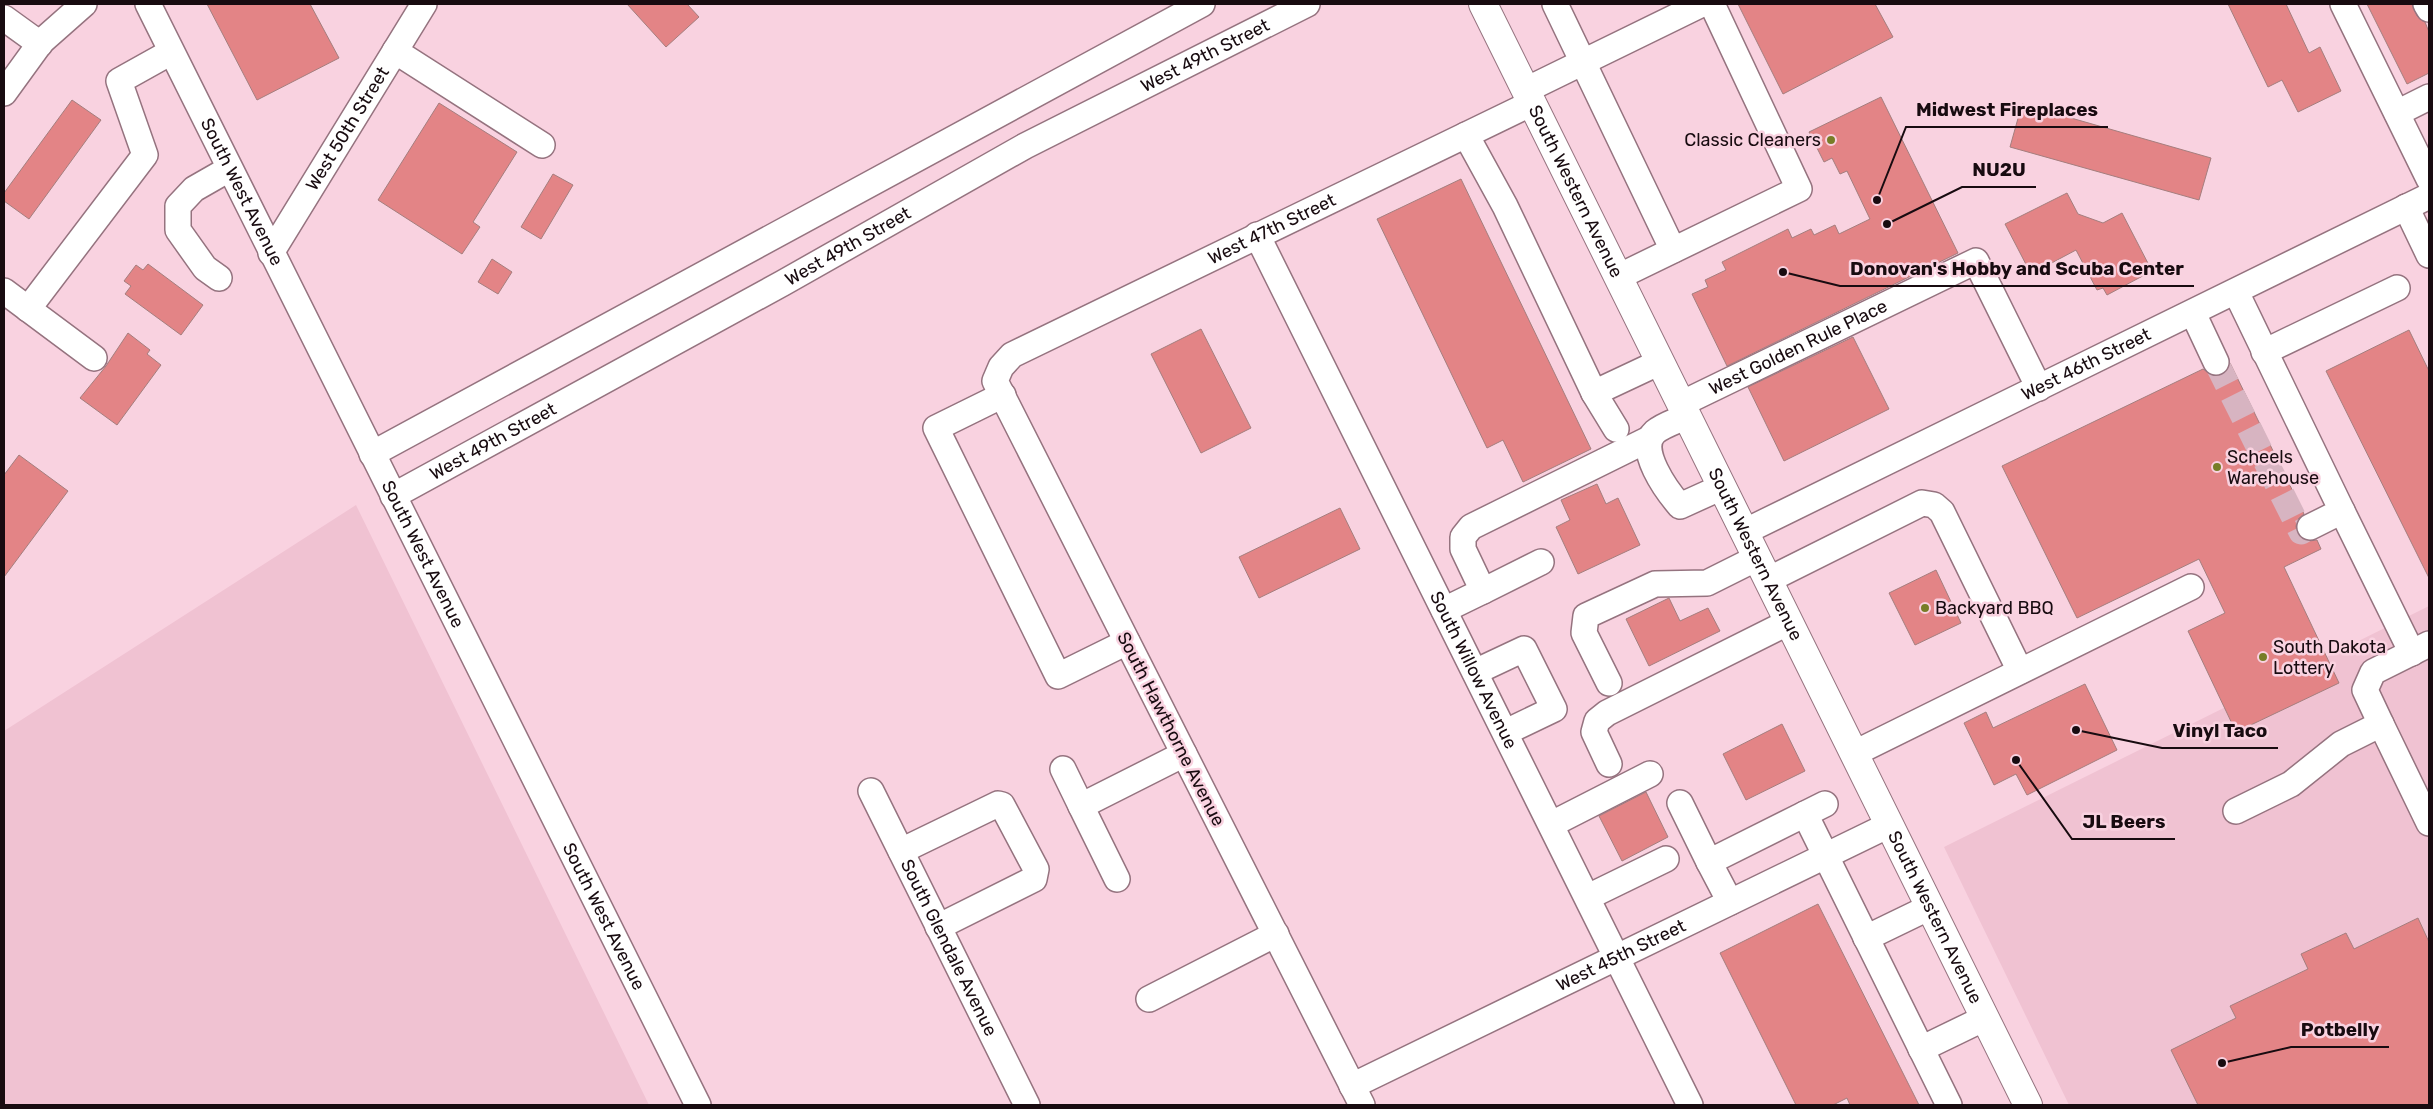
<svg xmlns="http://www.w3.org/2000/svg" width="2433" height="1109" font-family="Rubik,sans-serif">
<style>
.built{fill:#f0c2d2}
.building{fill:#e38486;stroke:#a47e7e}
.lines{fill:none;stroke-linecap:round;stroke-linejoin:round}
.minor-tunnel{stroke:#d7b4c1;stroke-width:25;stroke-dasharray:25 12;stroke-linecap:butt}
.minor-casing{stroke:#95737f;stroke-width:28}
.major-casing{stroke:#95737f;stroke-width:30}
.minor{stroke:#fff;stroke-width:25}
.major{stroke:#fff;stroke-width:28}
.poi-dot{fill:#777d27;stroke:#f9d2e0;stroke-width:2}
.labels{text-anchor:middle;stroke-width:5;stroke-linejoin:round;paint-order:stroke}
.street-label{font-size:18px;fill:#180b10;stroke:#f9d2e0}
.poi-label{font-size:18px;fill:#180b10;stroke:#f9d2e0;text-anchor:start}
.leader{fill:none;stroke:#180b10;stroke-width:2}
.callout-dot{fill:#180b10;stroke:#f9d2e0;stroke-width:2}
.callout-label{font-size:19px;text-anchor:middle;font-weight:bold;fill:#180b10;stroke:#f9d2e0;stroke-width:5;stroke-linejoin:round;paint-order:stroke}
</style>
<rect width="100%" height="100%" fill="#f9d2e0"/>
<!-- built -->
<path class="built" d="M356,505L649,1105H4V731Z
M2429,606V1105H2069L1944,847Z"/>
<!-- building -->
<path class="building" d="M207,4H310L339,58L257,100Z
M627,4H687L699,17L666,47Z
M1738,4H1875L1893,37L1783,94Z
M2228,4H2286L2309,53L2320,47L2341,91L2298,112L2282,80L2268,87Z
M2367,4H2412L2417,16L2425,22L2429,32V73L2407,84Z
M1881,97L1958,253L1727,366L1692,294L1708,287L1705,280L1726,270L1722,262L1788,229L1792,238L1811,229L1814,235L1835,225L1839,234L1870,219L1847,171L1840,174L1832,158L1824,162L1809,132Z
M72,100L101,120L29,219L4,201V193Z
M439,103L517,152L473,222L480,227L462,254L378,200Z
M2022,104L2211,158L2199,200L2010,147Z
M553,174L573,185L541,239L521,227Z
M1461,179L1591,449L1523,482L1503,440L1487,448L1377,219Z
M2067,193L2078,214L2103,223L2122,213L2152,271L2107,295L2103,288L2097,290L2076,250L2031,274L2005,224Z
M492,259L512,272L498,294L478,282Z
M148,264L203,305L181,335L125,294L131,286L124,281L136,265L143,270Z
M1201,329L1251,428L1201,453L1151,354Z
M2409,330L2429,371V578L2326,371Z
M128,333L150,350L147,354L161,365L117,425L80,398L106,366Z
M1853,337L1889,409L1784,461L1748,387Z
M2230,363L2304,514L2298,519L2296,526L2297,534L2309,541L2317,540L2321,549L2284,567L2339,683L2236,732L2188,631L2225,613L2199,559L2077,618L2002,466L2203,369L2214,376L2222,375L2227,371Z
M19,455L68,491L4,577V475Z
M1597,484L1606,504L1618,498L1640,545L1578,574L1556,527L1570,520L1561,500Z
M1340,508L1360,549L1259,598L1239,557Z
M1936,570L1961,623L1915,645L1889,593Z
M1669,598L1680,621L1708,608L1720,631L1649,666L1626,619Z
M2085,684L2117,750L2027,795L2016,774L1994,785L1964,723L1986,712L1993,728Z
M1782,724L1805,771L1746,800L1723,754Z
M1646,792L1668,837L1622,861L1599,816Z
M1818,904L1919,1105H1850L1847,1098L1833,1105H1796L1720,953Z
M2418,918L2429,942V1105H2198L2171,1050L2236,1018L2230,1006L2308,969L2301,954L2346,933L2354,949Z"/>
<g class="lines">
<!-- minor-tunnel -->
<path class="minor-tunnel" d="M2216,362L2301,532L2310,527"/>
<!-- minor casing -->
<g class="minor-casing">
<g id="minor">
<path id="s1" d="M148,4L698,1105"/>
<path d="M1555,4L1673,250"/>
<path d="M2343,4L2429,179"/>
<path d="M2426,4L2429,9"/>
<path d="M4,18L40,44"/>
<path d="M395,51L542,145"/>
<path d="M1526,90L1702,4"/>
<path d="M4,93L41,42L84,4"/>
<path d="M2397,113L2429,97"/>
<path d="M1466,135L1505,206L1594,393"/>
<path d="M2406,207L2429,255"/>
<path id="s2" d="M1257,235L1690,1105"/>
<path id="s3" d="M271,253L424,4"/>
<path d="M1618,277L1799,189L1712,4"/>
<path d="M219,278L205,268L178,230V206L194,189L229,169"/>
<path d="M4,291L94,358"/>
<path d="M2236,292L2342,511L2310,527"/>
<path d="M28,309L145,155L119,81L171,52"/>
<path d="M2193,313L2216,362"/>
<path d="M2264,352L2397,288"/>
<path d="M1003,395L936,428L1058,676L1127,642"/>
<path id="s4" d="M1681,404L1976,261L2039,388"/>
<path d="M1687,416C1677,421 1663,425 1655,432C1636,449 1667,491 1680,506L1722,487"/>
<path d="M1616,429L1594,393L1660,362"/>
<path d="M372,454L1202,4"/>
<path id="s5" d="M393,496L783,283L1025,146L1307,4"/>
<path d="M2342,511L2412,653"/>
<path id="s6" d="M1744,532L2429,196"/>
<path d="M1768,580L1922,503L1934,505L1942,512L2020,671"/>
<path d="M1483,591L1541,562"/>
<path d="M1444,610L1483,591L1463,549V537L1471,527L1649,439"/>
<path d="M1475,672L1524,649L1554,709L1506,732"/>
<path d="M1609,683L1584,633L1586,616L1655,584L1707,583L1757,558"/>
<path d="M2381,724L2429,823"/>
<path d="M1855,753L2191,587"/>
<path d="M1609,764L1594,732L1597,721L1607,713L1789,622"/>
<path d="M1063,769L1081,806"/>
<path id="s7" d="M871,791L1027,1105"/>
<path d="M1680,803L1709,862L1805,814"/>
<path d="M1825,804L1805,814L1949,1105"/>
<path d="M2236,811L2291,784L2341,744L2381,724L2365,690L2373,672L2429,644"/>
<path d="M1552,824L1650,774"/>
<path d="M901,851L998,804L1002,805L1036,869L1034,879L938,927"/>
<path d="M1709,862L1730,902"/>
<path d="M1117,879L1081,806L1184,754"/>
<path d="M1588,897L1666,859"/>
<path d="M1866,938L1930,907"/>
<path d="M1149,999L1276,934"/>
<path d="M1921,1049L1985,1018"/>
<path id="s8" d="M1352,1086L1889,825"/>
<path id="s9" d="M1362,1105L995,381L1001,367L1012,355L1532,103"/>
</g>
</g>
<!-- major casing -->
<g class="major-casing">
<g id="major">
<path id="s10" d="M1483,4L2028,1105"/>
</g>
</g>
<!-- minor -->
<use href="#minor" class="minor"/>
<!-- major -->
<use href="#major" class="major"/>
</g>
<!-- markers -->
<g class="poi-dot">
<circle cx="1831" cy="140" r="5"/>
<circle cx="2217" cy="467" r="5"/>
<circle cx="1925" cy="608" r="5"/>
<circle cx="2263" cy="657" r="5"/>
</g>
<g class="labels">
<!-- street labels -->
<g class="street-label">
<text dy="6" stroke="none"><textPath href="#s5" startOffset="924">West 49th Street</textPath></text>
<text dy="6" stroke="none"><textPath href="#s3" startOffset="146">West 50th Street</textPath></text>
<text dy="6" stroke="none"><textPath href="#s10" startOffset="209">South Western Avenue</textPath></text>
<text dy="6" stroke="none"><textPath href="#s1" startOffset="210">South West Avenue</textPath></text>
<text dy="6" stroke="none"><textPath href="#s9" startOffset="1132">West 47th Street</textPath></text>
<text dy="6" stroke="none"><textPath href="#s5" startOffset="519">West 49th Street</textPath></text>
<text dy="6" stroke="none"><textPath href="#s4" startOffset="130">West Golden Rule Place</textPath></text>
<text dy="6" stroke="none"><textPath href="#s6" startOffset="381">West 46th Street</textPath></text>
<text dy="6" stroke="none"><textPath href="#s5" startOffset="114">West 49th Street</textPath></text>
<text dy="6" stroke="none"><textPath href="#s10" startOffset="614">South Western Avenue</textPath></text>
<text dy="6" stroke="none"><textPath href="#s1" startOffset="615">South West Avenue</textPath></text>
<text dy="6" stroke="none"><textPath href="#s2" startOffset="486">South Willow Avenue</textPath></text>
<text transform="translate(1171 729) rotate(63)" y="6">South Hawthorne Avenue</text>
<text dy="6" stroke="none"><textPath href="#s1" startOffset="1020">South West Avenue</textPath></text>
<text dy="6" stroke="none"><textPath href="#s10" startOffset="1019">South Western Avenue</textPath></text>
<text dy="6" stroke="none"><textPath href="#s7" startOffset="175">South Glendale Avenue</textPath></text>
<text dy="6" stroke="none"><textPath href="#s8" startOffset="299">West 45th Street</textPath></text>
</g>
<!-- poi labels -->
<g class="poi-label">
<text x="1821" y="146" text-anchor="end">Classic Cleaners</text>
<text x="2227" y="463">Scheels<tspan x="2227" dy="21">Warehouse</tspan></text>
<text x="1935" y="614">Backyard BBQ</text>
<text x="2273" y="653">South Dakota<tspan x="2273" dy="21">Lottery</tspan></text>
</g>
</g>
<!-- callouts -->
<path class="leader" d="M1877 200L1906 127H2108M1887 224L1962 187H2036M1783 272L1840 286H2194M2076 730L2162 748H2278M2016 760L2072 839H2175M2222 1063L2291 1047H2389"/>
<g class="callout-dot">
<circle cx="1877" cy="200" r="5"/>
<circle cx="1887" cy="224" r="5"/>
<circle cx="1783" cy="272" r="5"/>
<circle cx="2076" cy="730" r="5"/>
<circle cx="2016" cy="760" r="5"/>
<circle cx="2222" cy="1063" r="5"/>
</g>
<g class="callout-label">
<text x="2007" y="116">Midwest Fireplaces</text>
<text x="1999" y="176">NU2U</text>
<text x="2017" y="275">Donovan's Hobby and Scuba Center</text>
<text x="2220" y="737">Vinyl Taco</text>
<text x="2124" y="828">JL Beers</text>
<text x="2340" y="1036">Potbelly</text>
</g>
<!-- border -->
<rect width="2433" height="1109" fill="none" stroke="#180b10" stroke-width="10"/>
</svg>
